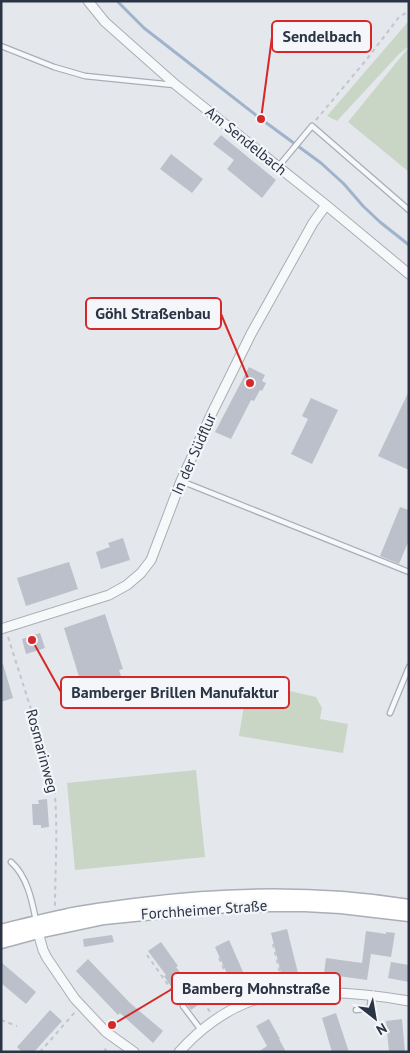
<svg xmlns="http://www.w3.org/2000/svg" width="410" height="1053" font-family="'PT Sans',sans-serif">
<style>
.green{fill:#c9d6c5}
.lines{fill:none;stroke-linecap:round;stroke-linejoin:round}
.stream{stroke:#9fb4cc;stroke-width:3}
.building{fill:#bbc0ca}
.lane-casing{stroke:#a9aeb7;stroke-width:7}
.street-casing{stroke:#a9aeb7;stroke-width:11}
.secondary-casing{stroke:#a9aeb7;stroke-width:15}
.path{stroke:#c2c5cb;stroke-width:2;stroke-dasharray:4 4;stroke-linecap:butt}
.lane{stroke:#f7f8fa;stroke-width:4.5}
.street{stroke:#f7f8fa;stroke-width:9}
.secondary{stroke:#fff;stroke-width:12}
.labels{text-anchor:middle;stroke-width:4.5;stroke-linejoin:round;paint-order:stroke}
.street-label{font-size:15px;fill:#2b3445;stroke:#f4f6f9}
.leader{fill:none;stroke:#d62828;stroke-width:2}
.callout-dot{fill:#d62828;stroke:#f4f6f9;stroke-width:2}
.callout{fill:#f4f6f9;stroke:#d62828;stroke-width:2}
.callout-label{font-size:16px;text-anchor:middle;font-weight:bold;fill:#2b3445}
</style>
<rect width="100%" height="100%" fill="#e4e7ec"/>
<!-- green -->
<path class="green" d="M407,23H409V46L399,54L337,121L327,116Z
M409,47V172L348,122Z
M248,681L316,697L322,708L320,719L348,724L343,753L239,736Z
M196,770L205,857L75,870L67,783Z"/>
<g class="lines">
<!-- stream -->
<path class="stream" d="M117,1L144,28L261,119L321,163L344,184L363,206L380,222L409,245"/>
</g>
<!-- building -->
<path class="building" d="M221,135L276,180L262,198L227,169L234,160L213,144Z
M171,154L203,179L192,193L160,169Z
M249,367L265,375L262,381L266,383L262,391L260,390L254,401L251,400L231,439L215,432Z
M409,391V470L378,456Z
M311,398L338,410L312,464L291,454L308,419L302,416Z
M400,507L409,510V540L399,564L380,556Z
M123,538L130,560L101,569L96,552L110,547L108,543Z
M69,562L78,589L26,606L17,578Z
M105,614L123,669L119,670L121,676L100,683L98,678L81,683L64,628Z
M40,633L45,648L26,654L22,639Z
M1,664H3L13,698L1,702Z
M47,799L49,827L41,828V825H33L32,804H39L38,800Z
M287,929L298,973L282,977L271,933Z
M366,931L386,934V932L395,933L391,957L371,954L367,980L324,974L326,958L362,963Z
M112,935L114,942L84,947L83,939Z
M229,940L247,981L233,987L215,947Z
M161,942L178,966L176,967L202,1002L191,1010L186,1003L183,1002L176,994L164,976L166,975L148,951Z
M88,959L130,1003L163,1031L153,1043L120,1013L118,1015L76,971Z
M1,962L36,992L26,1004L1,983Z
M391,962L409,965V982L388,978Z
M50,1010L62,1021L34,1052H22L17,1047Z
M336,1013L349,1052H332L322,1018Z
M269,1019L280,1039H279L286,1052H258L267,1046L256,1026Z
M402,1019L405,1052H389L386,1021Z"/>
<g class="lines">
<!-- lane casing -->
<g class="lane-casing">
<path id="lane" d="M1,46L54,67L85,76L174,85
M278,167L312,126L409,210
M181,481L409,572
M390,713L409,667
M11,862C27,876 32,900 36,921
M183,1006L201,1030
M356,1010L370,1008L371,995"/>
</g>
<!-- street casing -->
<g class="street-casing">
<path id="street" d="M88,1L105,22L176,85L326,205L409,274
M1,629L109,595L127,585L141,573L151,560L181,481L211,415L251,334L313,223L326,205
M38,932L43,950L47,958L75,999L106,1032L134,1052
M179,1052C198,1031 219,1014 246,1003C287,986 365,993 409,1001"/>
</g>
<!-- secondary casing -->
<g class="secondary-casing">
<path id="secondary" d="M1,931C23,925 46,920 68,915C93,910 118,907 143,904C231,893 321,892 409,906
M1,942L38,932L104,918L174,911L239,905H305L341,907L409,915"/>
</g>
<!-- path -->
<path class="path" d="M316,120L367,59L399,17L409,11
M8,637L53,778C59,821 55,864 55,908
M273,944L283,986
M147,955L179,1000
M219,958L237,999
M184,976L211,1013
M1,1020L17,1026
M40,1052L76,1011
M104,1052L108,1045"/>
<!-- lane -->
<use href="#lane" class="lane"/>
<!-- street -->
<use href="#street" class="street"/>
<!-- secondary -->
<use href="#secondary" class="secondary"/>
</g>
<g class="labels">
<!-- street labels -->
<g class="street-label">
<text transform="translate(246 141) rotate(39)" y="5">Am Sendelbach</text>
<text transform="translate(194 454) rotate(-66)" y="5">In der Südflur</text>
<text transform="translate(42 751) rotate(75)" y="5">Rosmarinweg</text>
<text transform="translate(204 910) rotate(-4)" y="5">Forchheimer Straße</text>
</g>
</g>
<!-- callouts -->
<path class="leader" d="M261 119L272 37M250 383L221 314M32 640L61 692M112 1025L172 989"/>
<g class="callout-dot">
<circle cx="261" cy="119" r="5"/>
<circle cx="250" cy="383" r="5"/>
<circle cx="32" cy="640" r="5"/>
<circle cx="112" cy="1025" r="5"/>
</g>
<g class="callout">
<rect x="272" y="21" width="99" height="31" rx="5"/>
<rect x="86" y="298" width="135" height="31" rx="5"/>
<rect x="61" y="677" width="228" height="31" rx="5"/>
<rect x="172" y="973" width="168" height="31" rx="5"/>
</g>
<g class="callout-label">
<text x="322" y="42">Sendelbach</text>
<text x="153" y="319">Göhl Straßenbau</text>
<text x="175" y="698">Bamberger Brillen Manufaktur</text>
<text x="256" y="994">Bamberg Mohnstraße</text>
</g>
<!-- border -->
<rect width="410" height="1053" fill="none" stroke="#2b3445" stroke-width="5"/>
<!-- north arrow -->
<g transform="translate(375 1018) rotate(149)" stroke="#f4f6f9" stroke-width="4" paint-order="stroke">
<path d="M0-4L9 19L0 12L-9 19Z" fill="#2b3445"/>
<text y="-8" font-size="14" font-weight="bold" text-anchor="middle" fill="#2b3445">N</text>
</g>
</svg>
